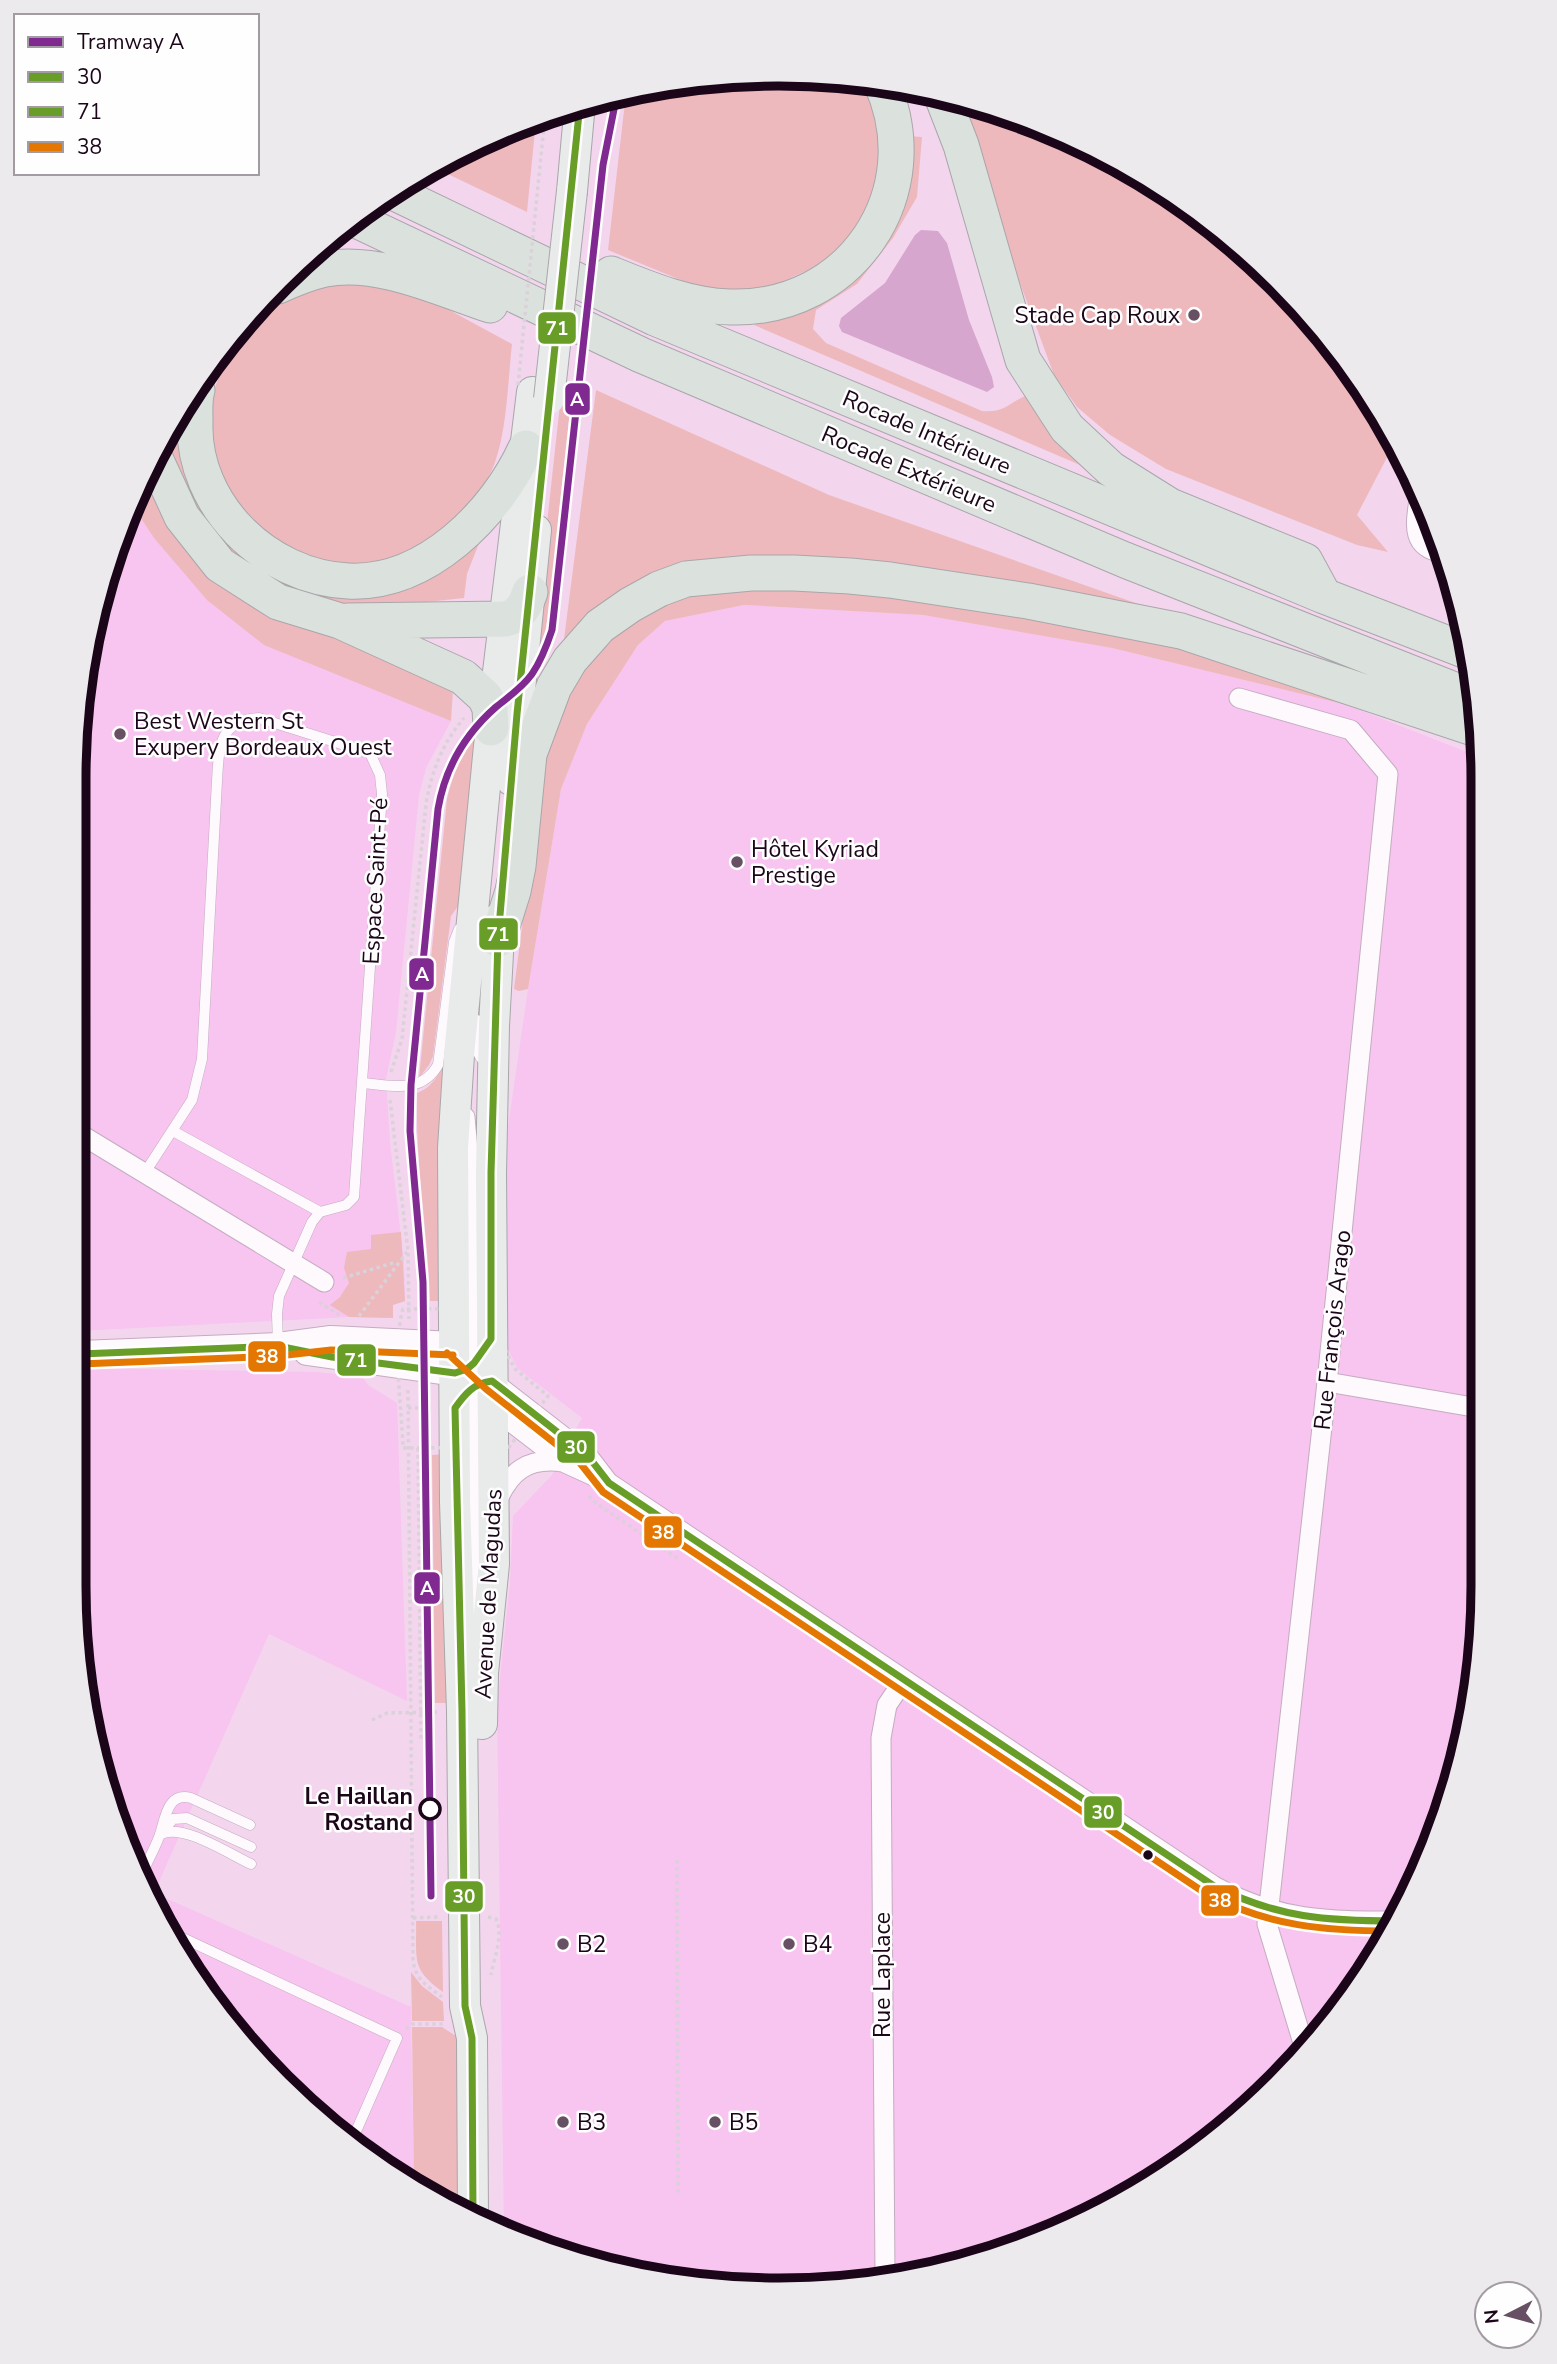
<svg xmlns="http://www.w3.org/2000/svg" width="1557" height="2364" font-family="'Nunito Sans',sans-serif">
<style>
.built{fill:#f8c4f0}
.green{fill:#eeb9bc}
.water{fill:#d6a6ce}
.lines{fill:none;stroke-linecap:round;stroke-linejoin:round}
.service-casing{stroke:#c4acc0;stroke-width:11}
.minor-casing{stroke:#c4acc0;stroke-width:21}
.secondary-casing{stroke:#c4acc0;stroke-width:28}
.primary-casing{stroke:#a9a6aa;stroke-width:32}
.motorway-casing{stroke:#a9a6aa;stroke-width:37}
.path{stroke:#dad1d9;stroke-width:3.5;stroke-dasharray:3.5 3.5;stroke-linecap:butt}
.service{stroke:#fdf9fc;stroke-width:10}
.minor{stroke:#fdf9fc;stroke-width:19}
.secondary{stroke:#fdf9fc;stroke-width:26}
.primary{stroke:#e9eaea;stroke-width:30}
.motorway{stroke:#dbe2de;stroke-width:35}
.primary-bridge-casing{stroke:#a9a6aa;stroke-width:32;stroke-linecap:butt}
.path-bridge{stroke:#dad1d9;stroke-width:3.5;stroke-dasharray:3.5 3.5;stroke-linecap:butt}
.primary-bridge{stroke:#e9eaea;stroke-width:30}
.bus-1-casing{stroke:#fefefe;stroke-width:12}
.bus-2-casing{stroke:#fefefe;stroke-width:12}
.bus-3-casing{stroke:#fefefe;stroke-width:12}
.bus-1{stroke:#689d27;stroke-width:7}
.bus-2{stroke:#689d27;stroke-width:7}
.bus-3{stroke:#e37702;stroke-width:7}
.tram-1-casing{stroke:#fefefe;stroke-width:12}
.tram-1{stroke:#802990;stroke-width:7}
.poi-dot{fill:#674f64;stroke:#fefefe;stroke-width:2.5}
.stop-dot{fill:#fefefe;stroke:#1b0619;stroke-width:3.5}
.bus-dot{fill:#1b0619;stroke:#fefefe;stroke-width:2.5}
.labels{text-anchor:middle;stroke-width:5;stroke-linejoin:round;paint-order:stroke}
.poi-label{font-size:23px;fill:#1b0619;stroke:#fefefe;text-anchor:start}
.street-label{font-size:23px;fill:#1b0619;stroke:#fefefe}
.stop-label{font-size:23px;font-weight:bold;fill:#1b0619;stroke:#fefefe;text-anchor:end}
.rim{fill:none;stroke:#1b0619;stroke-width:9}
.line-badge{stroke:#fefefe;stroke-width:2.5}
.badge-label{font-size:19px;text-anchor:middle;font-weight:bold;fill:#fff}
</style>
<rect width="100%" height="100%" fill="#f3d6ee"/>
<!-- built -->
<path class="built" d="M132,505L154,538L420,707L451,721L426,768L419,795L396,1032L386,1079L390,1142L404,1262L405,1301L393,1305V1318L349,1317L80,1331V686L98,596Z
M744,605L923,615L1112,648L1347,705L1482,758L1478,1677L1430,1856L1389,1938L1309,2050L1170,2172L1090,2218L961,2266L778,2290L641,2277L552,2253L504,2231L497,1706L510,1583L513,1516L552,1475L582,1418L517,1368L507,1347L505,1148L528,989L561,789L587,724L638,645L665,621Z
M80,1368L315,1372L362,1376L368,1385L397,1403L407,1701L269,1634L154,1893L411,2007L414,2188L350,2145L280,2084L193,1978L111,1812L80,1678Z"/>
<!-- green -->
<path class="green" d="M732,75L859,79L877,111L884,167L865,221L830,260L775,285L734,294L712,293L608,250L626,93Z
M952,99L1005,111L1131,168L1243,248L1338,350L1395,442L1357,515L1388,552L1357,545L1166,469L1110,435L1077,407L1054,375Z
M536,120L527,212L433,167L466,146Z
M908,136L922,137L917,197L893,238L857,284L816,310L813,329L826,343L982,411C1008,413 1008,401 1031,394L1094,471L754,325L826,294Z
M343,280L387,283L429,299L512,344C508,380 507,432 494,465C479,501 456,520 424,541C407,552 386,565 366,566C305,570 247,534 220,479C217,472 216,462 215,454C213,445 210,436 210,428C206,388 235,337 265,312C286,294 316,287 343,280Z
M596,390L829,495L1181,619L781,557L563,647Z
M560,404L570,410L548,617L543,642L533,652Z
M182,413L203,499L335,590L488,520L467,574L464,598L399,605L346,604L290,592L242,565L191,507L162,444Z
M143,475L169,524L286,620L390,659L453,690L451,721L264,645L207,600L154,538L132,505Z
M739,586L932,599L1202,650L1347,705L1112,648L923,615L744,605L665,621L638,645L587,724L561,789L528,989L519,991L514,989L546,739L566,696L597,651L638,614L681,595Z
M480,732L461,902L451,916L433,1056L429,1065L419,1078L447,799C453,773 462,752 480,732Z
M444,1058V1301H430C428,1232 415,1163 417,1093C434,1086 439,1075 444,1058Z
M401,1232L405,1301L393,1305V1318L349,1317L330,1305L340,1297L349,1283L344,1268L347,1252L371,1249V1235Z
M445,1454L457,1703H435L432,1455Z
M416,1921H442L443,1992C410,1969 417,1958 416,1921Z
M411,1972L422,1986L443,2002L444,2021H412Z
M412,2027H442L459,2038L458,2211L414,2188Z"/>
<!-- water -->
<path class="water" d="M921,230L938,231L947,243L969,320L992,377L994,387L987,392L842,332L839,326L841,318L885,283L915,235Z"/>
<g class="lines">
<!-- service casing -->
<g class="service-casing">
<path id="service" d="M477,1020C476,1035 472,1055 487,1063
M362,1083C391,1085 421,1095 438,1065L454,942L459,929
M144,1174L192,1100L202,1059L217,781C219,747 219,720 259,718L370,753L380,775L382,794L354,1197L346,1205L320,1212L173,1131
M278,1345L277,1314L279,1296L312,1222L320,1212
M163,1831L173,1819L187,1818L251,1847
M161,1834C183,1823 229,1854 251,1864
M142,1874C147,1862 154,1850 159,1837C165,1822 166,1791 191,1798L250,1825
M170,1932L397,2038L350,2145"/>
</g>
<!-- minor casing -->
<g class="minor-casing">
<path id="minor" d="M1420,492C1417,519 1407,547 1443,553
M1239,698L1351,730L1388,774L1327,1382L1267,1924L1306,2053
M465,1117L472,1194L474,1363L480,1379
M80,1134L324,1282
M492,1381L577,1447L588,1456L608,1482
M1327,1382L1479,1408
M489,1405L563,1462L609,1483L1214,1886C1278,1921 1327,1921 1397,1921
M496,1504C509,1472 527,1457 563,1462
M885,2276L881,1738L887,1705L904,1680"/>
</g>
<!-- secondary casing -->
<g class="secondary-casing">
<path id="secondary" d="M455,1347L467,1369L470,1388L475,1568L486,1615
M307,1352L455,1373
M80,1354L278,1346L331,1339L454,1345"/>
</g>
<!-- primary casing -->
<g class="primary-casing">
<path id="primary" d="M572,191L580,103
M511,780L536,530
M482,1724L483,1673L494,1564L491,1173L494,1026L500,917
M473,2218L472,2038L465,2006L462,1711L455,1502L453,1148L459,1055L489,746L532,392"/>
</g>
<!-- motorway casing -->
<g class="motorway-casing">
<path id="motorway" d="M942,96L961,145L1023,360L1067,428L1111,469L1170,506L1305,561L1324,596
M393,192L655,318L1324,596L1469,652
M352,218L641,355L1125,560L1477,699
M611,274C648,289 689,306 730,307C851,311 931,192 881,82
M278,286C293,279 308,273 325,269C379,259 439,288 490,305
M197,390C194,400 195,411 195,422C192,505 266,577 348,581C426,585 496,514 526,448
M154,456L182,517L220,565L278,602L340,621L463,677L485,697L490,708L491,728
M347,621L505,619C520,616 525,606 530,592
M498,939L513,891L518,866L529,754L554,687L570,660L600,626L630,605L659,589L686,579L751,573H794L850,576L890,580L1028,601L1181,631L1482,731"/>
</g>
<!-- path -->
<path class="path" d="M539,176L545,117
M391,1072L402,1039L426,804C432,770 442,744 464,718
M390,1100L408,1251L409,1319
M343,1278L396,1262
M319,1302L339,1315
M503,1308L504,1348L515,1369L548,1396L509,1447L403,1448C402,1409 392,1346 403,1309Z
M359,1316L407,1252
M408,1390L413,1960C415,1979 427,1986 442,1997
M408,1408H431
M418,1448L421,1739
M589,1496L593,1501L680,1560
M372,1720L387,1713L439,1712
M677,1860L678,2193
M488,1917L496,1919C504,1936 494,1957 491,1975
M413,1918L439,1917
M406,2029L412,2024H445"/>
<!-- service -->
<use href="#service" class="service"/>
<!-- minor -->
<use href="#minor" class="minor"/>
<!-- secondary -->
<use href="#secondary" class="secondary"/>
<!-- primary -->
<use href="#primary" class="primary"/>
<!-- motorway -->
<use href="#motorway" class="motorway"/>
<!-- primary-bridge casing -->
<g class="primary-bridge-casing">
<path id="primary-bridge" d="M549,399L572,191"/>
</g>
<!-- path-bridge -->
<path class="path-bridge" d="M518,385L539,176"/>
<!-- primary-bridge -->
<use href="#primary-bridge" class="primary-bridge"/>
<!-- bus-1 casing -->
<g class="bus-1-casing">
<path id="bus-1" d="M473,2217L472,2038L465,2006L462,1711L455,1408C465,1394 474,1383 492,1381L588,1456L609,1483L1214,1886C1278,1918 1327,1921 1397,1921"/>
</g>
<!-- bus-2 casing -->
<g class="bus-2-casing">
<path id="bus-2" d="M80,1354L278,1346L332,1357L455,1373L467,1369L474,1363L491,1339V1173L498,939L517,714L580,104"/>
</g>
<!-- bus-3 casing -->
<g class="bus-3-casing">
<path id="bus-3" d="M447,1353L486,1389L580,1463L603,1492L1208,1895C1270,1926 1324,1931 1392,1931
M80,1364L278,1356L331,1350L453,1355"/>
</g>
<!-- bus-1 -->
<use href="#bus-1" class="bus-1"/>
<!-- bus-2 -->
<use href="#bus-2" class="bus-2"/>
<!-- bus-3 -->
<use href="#bus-3" class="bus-3"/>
<!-- tram-1 casing -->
<g class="tram-1-casing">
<path id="tram-1" d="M431,1896L423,1282L410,1131L411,1085L438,809C445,768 464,735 496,707C508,697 522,688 532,674C541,661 547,645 552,630L603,165L617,94"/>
</g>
<!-- tram-1 -->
<use href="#tram-1" class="tram-1"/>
</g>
<!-- markers -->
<g class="poi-dot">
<circle cx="1194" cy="315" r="7"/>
<circle cx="120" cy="734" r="7"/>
<circle cx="737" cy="862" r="7"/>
<circle cx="563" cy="1944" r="7"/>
<circle cx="789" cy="1944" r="7"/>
<circle cx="563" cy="2122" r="7"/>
<circle cx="715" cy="2122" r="7"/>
</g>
<circle class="stop-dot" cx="430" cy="1809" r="10"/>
<circle class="bus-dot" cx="1148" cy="1855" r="6"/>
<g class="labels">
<!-- poi labels -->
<g class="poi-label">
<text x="1180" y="323" text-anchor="end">Stade Cap Roux</text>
<text x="134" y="729">Best Western St<tspan x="134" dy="26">Exupery Bordeaux Ouest</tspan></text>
<text x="751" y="857">Hôtel Kyriad<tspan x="751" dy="26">Prestige</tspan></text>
<text x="577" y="1952">B2</text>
<text x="803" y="1952">B4</text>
<text x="577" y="2130">B3</text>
<text x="729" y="2130">B5</text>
</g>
<!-- street labels -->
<g class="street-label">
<text transform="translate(927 432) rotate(23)" y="8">Rocade Intérieure</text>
<text transform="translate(909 469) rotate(23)" y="8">Rocade Extérieure</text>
<text transform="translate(375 881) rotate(-87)" y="8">Espace Saint-Pé</text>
<text transform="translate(1332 1330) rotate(-84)" y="8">Rue François Arago</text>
<text transform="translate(488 1594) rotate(-87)" y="8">Avenue de Magudas</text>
<text transform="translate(882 1975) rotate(-90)" y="8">Rue Laplace</text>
</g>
<!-- stop labels -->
<g class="stop-label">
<text x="413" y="1804">Le Haillan<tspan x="413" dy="26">Rostand</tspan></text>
</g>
</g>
<!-- crop -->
<path d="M0 0H1557V2364H0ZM778 86H779A692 692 0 0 1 1471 778V1586A692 692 0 0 1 779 2278H778A692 692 0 0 1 86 1586V778A692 692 0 0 1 778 86Z" fill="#eceaec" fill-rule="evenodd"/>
<path class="rim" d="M778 86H779A692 692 0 0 1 1471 778V1586A692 692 0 0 1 779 2278H778A692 692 0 0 1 86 1586V778A692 692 0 0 1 778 86Z"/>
<g class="line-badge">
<rect x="537" y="311" width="40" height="34" rx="7" fill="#689d27"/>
<rect x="564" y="382" width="27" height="34" rx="7" fill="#802990"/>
<rect x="478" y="917" width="41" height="34" rx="7" fill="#689d27"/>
<rect x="408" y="957" width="27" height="34" rx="7" fill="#802990"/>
<rect x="247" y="1340" width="40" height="33" rx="7" fill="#e37702"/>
<rect x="336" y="1343" width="41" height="34" rx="7" fill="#689d27"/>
<rect x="556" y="1430" width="40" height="34" rx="7" fill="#689d27"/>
<rect x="643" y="1515" width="40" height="34" rx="7" fill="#e37702"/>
<rect x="413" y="1571" width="28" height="34" rx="7" fill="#802990"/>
<rect x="1083" y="1795" width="40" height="34" rx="7" fill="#689d27"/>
<rect x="444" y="1880" width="40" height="33" rx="7" fill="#689d27"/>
<rect x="1200" y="1884" width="40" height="33" rx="7" fill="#e37702"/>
</g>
<g class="badge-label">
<text x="557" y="335">71</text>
<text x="577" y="406">A</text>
<text x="498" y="941">71</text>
<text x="422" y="981">A</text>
<text x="267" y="1363">38</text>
<text x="356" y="1367">71</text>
<text x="576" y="1454">30</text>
<text x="663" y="1539">38</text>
<text x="427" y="1595">A</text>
<text x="1103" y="1819">30</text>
<text x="464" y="1903">30</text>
<text x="1220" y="1907">38</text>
</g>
<!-- legend -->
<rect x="14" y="14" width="245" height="161" fill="#fefefe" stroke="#a39ba2" stroke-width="2"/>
<rect x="28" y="37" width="35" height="10" fill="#802990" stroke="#a39ba2" stroke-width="2"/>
<text x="77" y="49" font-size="21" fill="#1b0619">Tramway A</text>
<rect x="28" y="72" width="35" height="10" fill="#689d27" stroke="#a39ba2" stroke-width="2"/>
<text x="77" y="84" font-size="21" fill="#1b0619">30</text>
<rect x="28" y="107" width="35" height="10" fill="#689d27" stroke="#a39ba2" stroke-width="2"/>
<text x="77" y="119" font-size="21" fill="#1b0619">71</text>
<rect x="28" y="142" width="35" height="10" fill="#e37702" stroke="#a39ba2" stroke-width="2"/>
<text x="77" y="154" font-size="21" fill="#1b0619">38</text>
<!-- north arrow -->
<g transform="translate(1508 2315) rotate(264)"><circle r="33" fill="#fefefe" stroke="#a39ba2" stroke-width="2"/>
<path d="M0-5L12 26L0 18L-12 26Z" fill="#674f64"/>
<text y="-10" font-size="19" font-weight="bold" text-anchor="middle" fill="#1b0619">N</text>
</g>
</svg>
